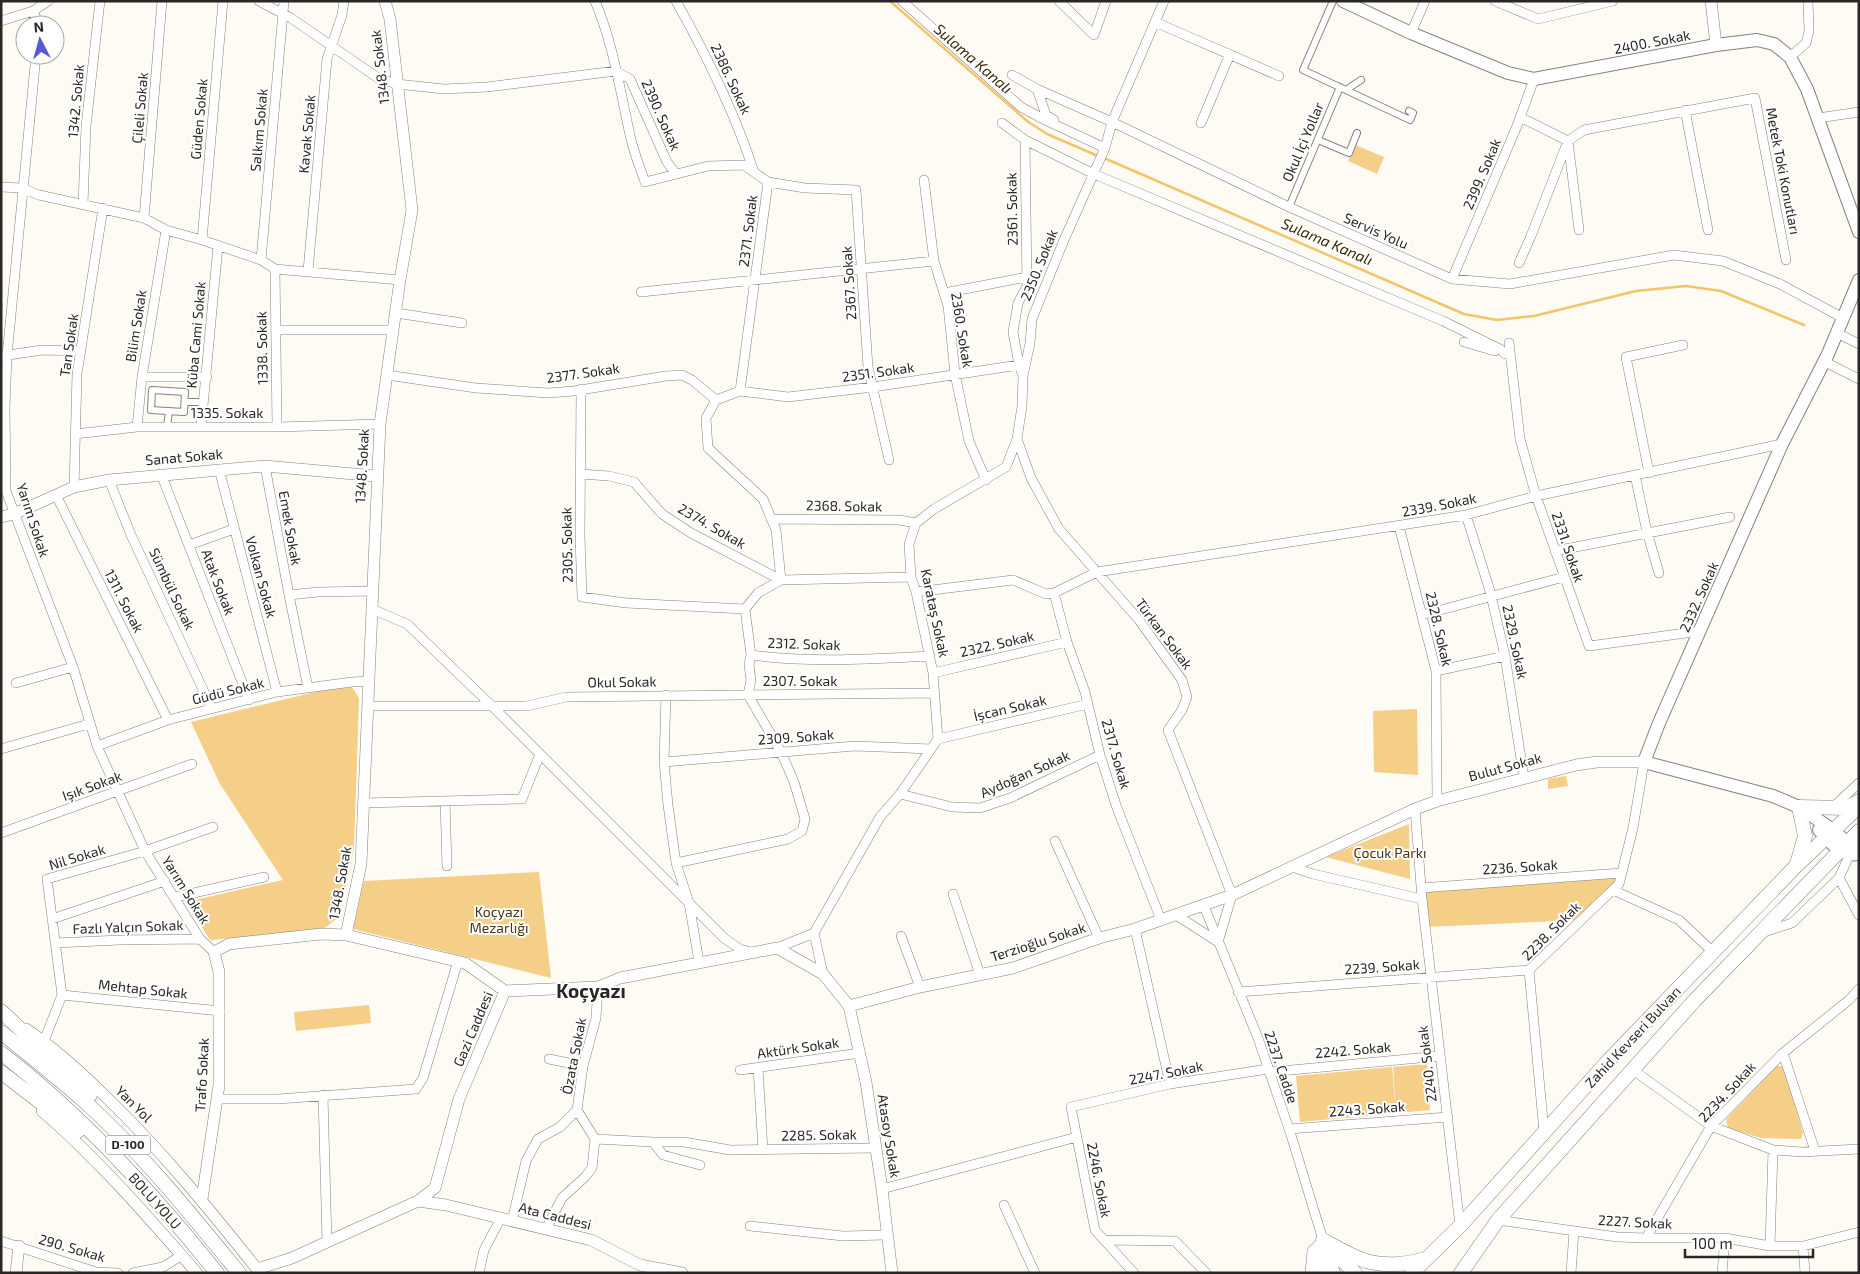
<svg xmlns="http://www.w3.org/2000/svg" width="1860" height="1274" font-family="'Exo 2',sans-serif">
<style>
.green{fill:#f5ce87}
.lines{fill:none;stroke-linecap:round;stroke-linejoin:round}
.stream{stroke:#f5c469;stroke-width:2.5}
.pedestrian-casing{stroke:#85827d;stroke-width:8}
.minor-casing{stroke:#85827d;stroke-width:10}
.tertiary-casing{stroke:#85827d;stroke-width:12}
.secondary-casing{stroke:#85827d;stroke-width:14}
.primary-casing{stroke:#85827d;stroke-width:15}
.trunk-casing{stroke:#85827d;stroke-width:15}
.pedestrian{stroke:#fff;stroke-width:6}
.minor{stroke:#fff;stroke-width:9}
.tertiary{stroke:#fff;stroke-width:11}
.secondary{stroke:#fff;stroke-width:12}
.primary{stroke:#fff;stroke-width:14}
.trunk{stroke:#fff;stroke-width:14}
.labels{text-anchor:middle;stroke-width:4;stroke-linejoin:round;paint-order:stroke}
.shield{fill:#fff;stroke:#686866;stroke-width:1}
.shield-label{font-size:12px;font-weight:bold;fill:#282725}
.street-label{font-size:14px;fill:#282725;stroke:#fff}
.park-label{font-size:14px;fill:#49350d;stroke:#fff}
.water-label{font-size:15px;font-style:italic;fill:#3a2700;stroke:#fff}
.district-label{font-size:19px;font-weight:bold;fill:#282725;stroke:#fff}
</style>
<rect width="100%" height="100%" fill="#fefaf4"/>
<!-- green -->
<path class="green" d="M1355,145L1384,157L1377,174L1348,161Z
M352,687L359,698L354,848L339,917L322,930L210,940L186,902L283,880L220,784L191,722L324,690Z
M1417,709L1418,775L1374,772L1373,711Z
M1566,776L1568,786L1548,789V779Z
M1409,824L1410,879L1326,857Z
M539,872L551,978L353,929L364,881Z
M1621,873L1619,884L1581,920L1425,927L1421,888Z
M369,1005L371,1023L296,1031L294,1012Z
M1427,1064L1430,1110L1300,1122L1296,1076L1392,1067L1396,1113L1393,1067Z
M1777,1066H1784L1803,1133L1801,1139L1761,1138L1728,1128L1726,1119Z"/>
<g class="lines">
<!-- stream -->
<path class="stream" d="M890,1L1027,121L1047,134L1098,156
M1104,158L1464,314L1497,320L1534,316L1636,291L1686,286L1721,291L1804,325"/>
<!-- pedestrian casing -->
<g class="pedestrian-casing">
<path id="pedestrian" d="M1333,1L1303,70L1410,120L1413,113L1409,111
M1346,90L1361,80
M1318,140L1349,153L1357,133
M1289,207L1340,87
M152,390L185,392L184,412L151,410Z
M185,402H204
M167,427L169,411"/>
</g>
<!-- minor casing -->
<g class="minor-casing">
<path id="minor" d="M259,1L291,18L378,78L397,84L444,89L487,87L616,71L630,79L667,162L676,174
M595,1C613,43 620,90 630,135C633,151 640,167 645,182L708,166L744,165L768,182L740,391
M676,1C707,56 735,113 754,172
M902,1L1021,107L1045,120L1105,148
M1059,1L1094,35L1106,1
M1495,1L1538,19L1613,1
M33,11L39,25
M1,21L33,11L48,1
M1155,22L1279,76
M1411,33L1425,1
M36,55L7,356L5,408L6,491L73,667L97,746L145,851L200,939L214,952
M1790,57L1806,43L1809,31L1808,1
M1012,75L1037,89L1112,122L1289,207L1452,279L1510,284L1674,255L1723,261L1780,284L1843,318
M1037,89L1046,115L1054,120
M1685,110L1708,230
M1520,117L1568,141L1579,230
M1818,118L1859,112
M1002,123L1025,140L1094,174L1443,321L1500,349L1505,354
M1201,123L1230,54
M924,180L934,261L948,306L955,374L969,441L986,480
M768,182L805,188L856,190L868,367L889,460
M1,187L22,188L39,195L144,218L166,230L202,240L261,260L275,269L400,280
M83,204L86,126L100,1
M144,218L162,1
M202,240L223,1
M261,260L284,1
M1519,263L1531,236L1568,141L1584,130L1755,98L1786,260
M275,269L277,427
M308,271L327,59L342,15L344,1
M1452,279L1517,126L1534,79
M641,292L934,261
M944,293L1027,277
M396,313L462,323
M276,330H393
M1837,333L1859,344
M1464,342L1495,351
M1509,343L1520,439L1536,496L1589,646L1701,631
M2,356L42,350L81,351
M1823,361L1859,379
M387,375L476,388L548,393L574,391L666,376L682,375L692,380L716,400
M1023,376L1030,343L1032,319L1064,240L1105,148L1112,122L1164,1
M142,377H207
M581,389L580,536L582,597L626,603L745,609
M137,427L142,377L166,230
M201,427L218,246
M75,434L137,427H277L380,424
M1017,439L1031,478L1059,529L1139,620L1182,680L1187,697L1182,710L1168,730L1232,895L1218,942L1176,915
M265,466L289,595L308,688
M219,469L277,692
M1649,473L1626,357L1683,345
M161,474L249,700
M580,474L609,476L634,482L662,514L691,533L781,580
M1635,475L1647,532L1659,573
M109,480L131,535L212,709
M74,487L77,374L103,208
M56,495L168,720
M1466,515L1490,591L1505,656L1524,778
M771,519L899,520L916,523
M1399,526L1436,671L1437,801
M189,545L234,529
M1555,551L1730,517
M911,577L781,580L758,593L745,609L751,655C810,663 870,659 930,656
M781,580L776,530L763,499L708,448L706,418L716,400L740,391L788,397L873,387L1019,365
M916,592L1013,580L1046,594L1054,593L1097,572L1466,515L1536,496L1782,444
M1054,593L1067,642L1085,692L1100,755L1117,808L1161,920
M289,595L318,592L373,591
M372,609L407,624L492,706L724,938L740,949L751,952
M1422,615L1564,577
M1436,671L1505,656
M933,673L1067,642
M16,683L73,667
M666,695L664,762L668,805L676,863L689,903L699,962
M369,706H527L566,697L934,693
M938,739L1088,704
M97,746L168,720L277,692L352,682L370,681
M1,749L89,724
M664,762L855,746L931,749
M900,794L952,807L980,808L1010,798L1100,755
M445,801L447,866
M364,803L522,799L540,754
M1832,808L1859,783
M1,833L192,764
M1055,841L1099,938
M676,863L788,839L802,831L805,819L794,782L781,752L748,695L751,680L749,665L751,655
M1292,867L1313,874L1422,899L1415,809
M1839,878L1849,856
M1421,888L1621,873
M1613,890L1679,920L1713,952
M953,894L980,975
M176,897L264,877
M1422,899L1460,1226
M1204,906L1258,1038L1291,1135L1323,1240L1312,1251L1310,1273
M52,919L165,881
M1135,929L1170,1084
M1764,932L1792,923L1839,878L1859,915
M901,936L920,987
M55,943L120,940L200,939
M777,948L814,933
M823,974L814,933L880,817L900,794L938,739L933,673L916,592L911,577L909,544L916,523L934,509L1006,467L1017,439L1022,406L1023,376L1019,365L1013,332L1018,303L1027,286L1025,140
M1238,992L1529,970
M62,995L220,1011
M44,1041L62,995L47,879L145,851L213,827
M1783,1053L1815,1151
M549,1059L583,1066
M758,1068L763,1150
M740,1070L860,1053
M1633,1070L1711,1126L1773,1150L1802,1152L1859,1149
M1269,1072L1440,1056
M323,1095L327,1242
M218,1099H278L416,1089L423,1078L458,961
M1289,1129L1448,1117
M1544,1132L1529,970L1619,884L1633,828L1644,762
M595,1139L653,1142L663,1155L700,1165
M653,1142H684L730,1150L875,1148
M882,1189L1077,1137
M1004,1205L1035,1273
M1498,1220L1617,1237L1646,1238H1725L1770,1246H1803L1859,1232
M512,1221L526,1161L538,1139L560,1127L577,1110
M750,1226L843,1236L887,1235
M546,1229L562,1198L585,1177L592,1168L595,1139L577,1110L583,1066L596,1018L598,987
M1646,1238L1711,1126L1783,1053L1849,1000L1859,989
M1104,1240L1175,1241L1206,1273
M1,1241L96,1272L118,1273
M1770,1246L1773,1150
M1803,1246L1805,1273
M133,1273L163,1267L182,1255
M479,1273L484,1250L501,1218
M1134,1273L1095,1230L1071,1107L1170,1084L1268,1069
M1571,1273L1574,1231
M1722,1273L1725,1238"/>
</g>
<!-- tertiary casing -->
<g class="tertiary-casing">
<path id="tertiary" d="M1711,1L1716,45
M1,517L14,514L74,487L109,480L265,466L376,476
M346,935L361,864L380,424L400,280L412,210L390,19L385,1
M849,1006L920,987L1013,968L1099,938L1135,929L1232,895L1415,809L1437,801L1576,765L1597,762H1644
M26,1029C56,1049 82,1073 107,1098C162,1151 210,1210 257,1269L292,1258L327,1242L418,1201L435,1188L459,1099L505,991L598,987L620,978L777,948L823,974L849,1006L866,1082L882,1189L892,1273
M42,1111C99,1160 148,1217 197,1273
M202,1199L219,1085V972L214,952L229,944L321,934L346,935L465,963L505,991
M418,1201L446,1205L591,1240L640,1265L682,1273
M16,1273L19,1246"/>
</g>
<!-- secondary casing -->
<g class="secondary-casing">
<path id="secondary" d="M1343,1L1411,33L1508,73L1534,79L1716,45L1757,40L1774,44L1790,57L1807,89L1859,232
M1819,830C1830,842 1841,857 1859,854
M1857,842L1855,844L1847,843L1833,830L1799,807L1773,796L1644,762L1659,723L1782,444L1828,354L1859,280"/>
</g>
<!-- primary casing -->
<g class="primary-casing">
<path id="primary" d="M1797,864L1805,836L1799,807L1847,808L1859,801
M1323,1240C1336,1247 1351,1256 1366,1261C1384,1266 1406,1265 1424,1259
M1324,1244L1333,1273
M1330,1248L1355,1273
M1320,1273L1322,1249
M1412,1273L1460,1226L1609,1060L1795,867L1859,806
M1461,1273L1498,1220L1695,1000L1859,831"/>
</g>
<!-- trunk casing -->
<g class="trunk-casing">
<path id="trunk" d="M1,1011L90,1095
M1,1032C29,1055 57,1077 83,1100C141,1152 190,1213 239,1273
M1,1053C82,1115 153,1193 217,1273
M1,1072L78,1131"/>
</g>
<!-- pedestrian -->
<use href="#pedestrian" class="pedestrian"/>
<!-- minor -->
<use href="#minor" class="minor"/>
<!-- tertiary -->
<use href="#tertiary" class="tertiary"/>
<!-- secondary -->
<use href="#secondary" class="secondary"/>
<!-- primary -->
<use href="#primary" class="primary"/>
<!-- trunk -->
<use href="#trunk" class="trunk"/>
</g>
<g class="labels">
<!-- shield labels -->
<rect class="shield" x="105.5" y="1135.5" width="45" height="19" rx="4"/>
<g class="shield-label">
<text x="128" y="1149">D-100</text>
</g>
<!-- street labels -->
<g class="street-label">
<text transform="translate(1652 42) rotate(-11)" y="5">2400. Sokak</text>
<text transform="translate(380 67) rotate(-97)" y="5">1348. Sokak</text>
<text transform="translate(731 79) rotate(65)" y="5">2386. Sokak</text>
<text transform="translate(76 101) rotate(-85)" y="5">1342. Sokak</text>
<text transform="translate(140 108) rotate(-85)" y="5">Çileli Sokak</text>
<text transform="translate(661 115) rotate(66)" y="5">2390. Sokak</text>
<text transform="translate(199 119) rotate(-85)" y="5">Güden Sokak</text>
<text transform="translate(259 130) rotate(-85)" y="5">Salkım Sokak</text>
<text transform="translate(307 134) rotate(-85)" y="5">Kavak Sokak</text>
<text transform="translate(1303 142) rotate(-67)" y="5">Okul İçi Yollar</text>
<text transform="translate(1783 171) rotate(79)" y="5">Metek Toki Konutları</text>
<text transform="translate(1482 174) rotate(-67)" y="5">2399. Sokak</text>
<text transform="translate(1012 209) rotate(-91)" y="5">2361. Sokak</text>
<text transform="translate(748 231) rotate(-83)" y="5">2371. Sokak</text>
<text transform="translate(1376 231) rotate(24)" y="5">Servis Yolu</text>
<text transform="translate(1039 265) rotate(-68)" y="5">2350. Sokak</text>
<text transform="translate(849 283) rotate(-94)" y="5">2367. Sokak</text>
<text transform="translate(136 326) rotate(-81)" y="5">Bilim Sokak</text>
<text transform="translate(962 330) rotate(81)" y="5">2360. Sokak</text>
<text transform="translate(196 335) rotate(-85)" y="5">Küba Cami Sokak</text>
<text transform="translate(69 345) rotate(-82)" y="5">Tan Sokak</text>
<text transform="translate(262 348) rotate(-91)" y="5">1338. Sokak</text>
<text transform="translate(878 372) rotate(-8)" y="5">2351. Sokak</text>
<text transform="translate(583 373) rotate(-8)" y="5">2377. Sokak</text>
<text x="227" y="418">1335. Sokak</text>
<text transform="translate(184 457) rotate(-5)" y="5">Sanat Sokak</text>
<text transform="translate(362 466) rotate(-87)" y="5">1348. Sokak</text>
<text transform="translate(1439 505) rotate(-11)" y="5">2339. Sokak</text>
<text transform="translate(844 506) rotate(1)" y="5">2368. Sokak</text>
<text transform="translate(33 520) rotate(72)" y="5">Yarım Sokak</text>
<text transform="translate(712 526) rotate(30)" y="5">2374. Sokak</text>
<text transform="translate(290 528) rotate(80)" y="5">Emek Sokak</text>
<text transform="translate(567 545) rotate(-91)" y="5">2305. Sokak</text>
<text transform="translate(1568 547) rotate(71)" y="5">2331. Sokak</text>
<text transform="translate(261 577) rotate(75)" y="5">Volkan Sokak</text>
<text transform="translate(218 582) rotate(69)" y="5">Atak Sokak</text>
<text transform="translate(172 589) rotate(65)" y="5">Sümbül Sokak</text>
<text transform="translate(1699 597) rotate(-66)" y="5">2332. Sokak</text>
<text transform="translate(124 601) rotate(63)" y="5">1311. Sokak</text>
<text transform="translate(935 613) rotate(78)" y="5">Karataş Sokak</text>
<text transform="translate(1439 629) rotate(77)" y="5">2328. Sokak</text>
<text transform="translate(1164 634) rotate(53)" y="5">Türkan Sokak</text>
<text transform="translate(1515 642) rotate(78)" y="5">2329. Sokak</text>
<text transform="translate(804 644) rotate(2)" y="5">2312. Sokak</text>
<text transform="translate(997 644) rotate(-13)" y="5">2322. Sokak</text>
<text x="800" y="686">2307. Sokak</text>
<text transform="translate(622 682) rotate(-1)" y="5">Okul Sokak</text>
<text transform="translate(228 691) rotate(-14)" y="5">Güdü Sokak</text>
<text transform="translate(1010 708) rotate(-13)" y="5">İşcan Sokak</text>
<text transform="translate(796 737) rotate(-4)" y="5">2309. Sokak</text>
<text transform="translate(1116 754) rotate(74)" y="5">2317. Sokak</text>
<text transform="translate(1505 767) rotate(-15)" y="5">Bulut Sokak</text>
<text transform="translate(1025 774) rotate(-24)" y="5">Aydoğan Sokak</text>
<text transform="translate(92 786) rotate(-20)" y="5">Işık Sokak</text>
<text transform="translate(77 857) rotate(-17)" y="5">Nil Sokak</text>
<text transform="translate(1520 867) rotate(-4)" y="5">2236. Sokak</text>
<text transform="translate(340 883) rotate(-80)" y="5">1348. Sokak</text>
<text transform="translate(186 890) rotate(58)" y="5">Yarım Sokak</text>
<text transform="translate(128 927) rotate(-2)" y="5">Fazlı Yalçın Sokak</text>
<text transform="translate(1551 931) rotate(-45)" y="5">2238. Sokak</text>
<text transform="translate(1038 942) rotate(-18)" y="5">Terzioğlu Sokak</text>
<text transform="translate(1382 967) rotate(-4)" y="5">2239. Sokak</text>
<text transform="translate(143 989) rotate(6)" y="5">Mehtap Sokak</text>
<text transform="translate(473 1029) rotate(-67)" y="5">Gazi Caddesi</text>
<text transform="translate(1633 1037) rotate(-47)" y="5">Zahid Kevseri Bulvarı</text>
<text transform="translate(798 1048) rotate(-8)" y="5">Aktürk Sokak</text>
<text transform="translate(1353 1050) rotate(-5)" y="5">2242. Sokak</text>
<text transform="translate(574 1056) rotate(-79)" y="5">Özata Sokak</text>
<text transform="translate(1427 1064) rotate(-97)" y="5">2240. Sokak</text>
<text transform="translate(1281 1067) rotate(71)" y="5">2237. Cadde</text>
<text transform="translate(1166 1073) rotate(-11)" y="5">2247. Sokak</text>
<text transform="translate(202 1075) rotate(-87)" y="5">Trafo Sokak</text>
<text transform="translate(1727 1092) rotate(-47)" y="5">2234. Sokak</text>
<text transform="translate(134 1104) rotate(45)" y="5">Yan Yol</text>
<text transform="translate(1367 1109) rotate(-4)" y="5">2243. Sokak</text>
<text transform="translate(819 1135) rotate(-1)" y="5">2285. Sokak</text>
<text transform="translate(889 1136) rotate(81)" y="5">Atasoy Sokak</text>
<text transform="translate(1099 1180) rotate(79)" y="5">2246. Sokak</text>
<text transform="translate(155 1201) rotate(48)" y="5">BOLU YOLU</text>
<text transform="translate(555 1216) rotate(14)" y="5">Ata Caddesi</text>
<text transform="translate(1635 1222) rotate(3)" y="5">2227. Sokak</text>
<text transform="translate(72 1248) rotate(16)" y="5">290. Sokak</text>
</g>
<!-- park labels -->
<g class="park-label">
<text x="1390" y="858">Çocuk Parkı</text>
<text x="499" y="917">Koçyazı<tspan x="499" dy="16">Mezarlığı</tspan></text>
</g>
<!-- water labels -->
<g class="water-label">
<text transform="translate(973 59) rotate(41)" y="5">Sulama Kanalı</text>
<text transform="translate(1327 242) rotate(23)" y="5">Sulama Kanalı</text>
</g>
<!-- district labels -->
<g class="district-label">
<text x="591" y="998">Koçyazı</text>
</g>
</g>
<!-- border -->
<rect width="1860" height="1274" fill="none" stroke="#282725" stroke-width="5"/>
<!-- north arrow -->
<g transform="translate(40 40) rotate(354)"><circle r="24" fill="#ffffff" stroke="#a9a9a8"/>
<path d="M0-4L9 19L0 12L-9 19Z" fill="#585ad1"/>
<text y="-8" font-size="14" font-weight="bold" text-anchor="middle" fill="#282725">N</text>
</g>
<!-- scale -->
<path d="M1685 1249v8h128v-8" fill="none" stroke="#282725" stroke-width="2.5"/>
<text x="1692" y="1249" font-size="15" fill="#282725" stroke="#ffffff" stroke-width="4" paint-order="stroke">100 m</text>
</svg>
